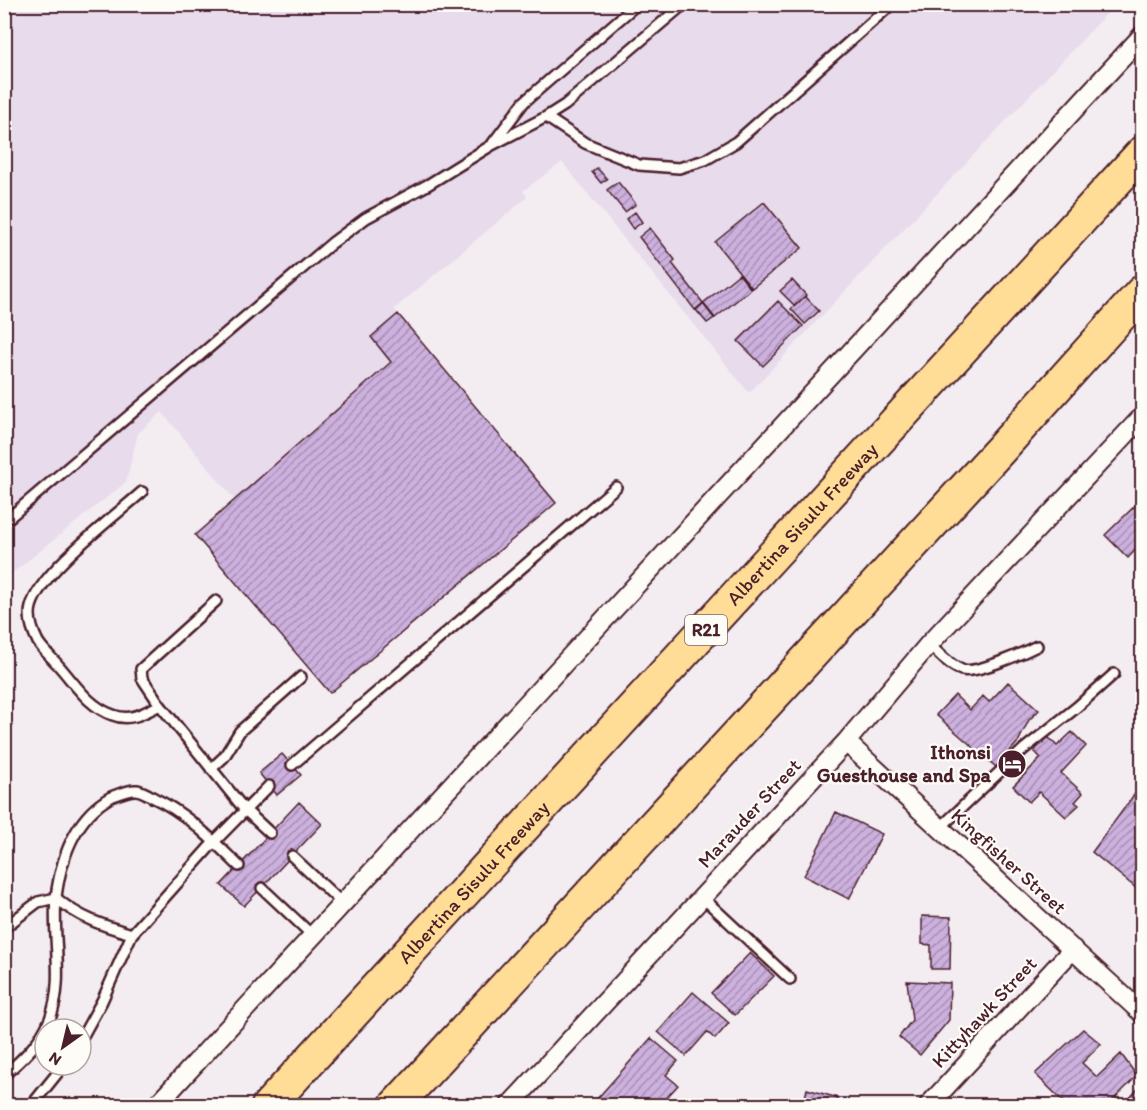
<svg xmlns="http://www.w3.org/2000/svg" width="1147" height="1110" font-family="Itim,sans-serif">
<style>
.built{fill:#e7dbec}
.building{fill:url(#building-hatch);stroke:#4a1f2b;stroke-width:1.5}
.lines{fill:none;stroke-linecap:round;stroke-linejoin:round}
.lane-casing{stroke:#4a1f2b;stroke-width:14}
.street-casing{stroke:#4a1f2b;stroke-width:22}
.highway-casing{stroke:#4a1f2b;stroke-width:36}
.lane{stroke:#fdfcf7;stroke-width:9}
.street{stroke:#fdfcf7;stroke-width:18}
.highway{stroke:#ffdd96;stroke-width:32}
.labels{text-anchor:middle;stroke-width:4.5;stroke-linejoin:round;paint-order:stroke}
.shield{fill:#fdfcf7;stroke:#806168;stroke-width:1.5}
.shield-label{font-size:18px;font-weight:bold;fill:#4a1f2b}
.street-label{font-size:20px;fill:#4a1f2b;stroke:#fdfcf7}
.poi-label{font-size:20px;font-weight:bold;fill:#4a1f2b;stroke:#fdfcf7;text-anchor:end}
</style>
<defs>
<pattern id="building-hatch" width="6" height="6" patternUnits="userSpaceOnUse" patternTransform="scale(1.5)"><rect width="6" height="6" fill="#ccb0de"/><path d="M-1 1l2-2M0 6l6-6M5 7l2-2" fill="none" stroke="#a88fb4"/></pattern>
</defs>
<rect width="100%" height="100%" fill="#f3edf2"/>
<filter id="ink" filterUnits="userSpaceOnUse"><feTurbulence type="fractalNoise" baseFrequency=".0167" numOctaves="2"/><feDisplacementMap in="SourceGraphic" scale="12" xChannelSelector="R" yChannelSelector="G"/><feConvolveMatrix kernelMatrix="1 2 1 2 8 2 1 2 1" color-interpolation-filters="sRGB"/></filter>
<g filter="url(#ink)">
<!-- built -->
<path class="built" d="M5,5H1115L749,393L562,162L523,191L527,197L394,309L556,503L330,693L195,535L235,500L162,412L138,433L126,482L5,579Z"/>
<!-- building -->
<path class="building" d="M597,168L607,179L601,183L592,172Z
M618,182L636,204L625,212L607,190Z
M764,202L802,248L752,288L715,242Z
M635,212L642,222L633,229L626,219Z
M650,228L675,260L672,263L703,303L695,310L639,237Z
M739,274L751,289L715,318L703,303Z
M792,280L806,295L795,306L780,291Z
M805,296L819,311L805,324L791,309Z
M778,301L803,326L763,366L738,341Z
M703,304L714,318L707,323L696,310Z
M398,314L556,503L330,693L195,535L391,362L371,337Z
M1142,499V543L1128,558L1105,535Z
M1008,682L1039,710L1029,720L1018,742L996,767L936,715L955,695L970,710L983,696L989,702Z
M1072,732L1086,746L1061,773L1083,793L1075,802L1079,805L1066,817L1039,792L1029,802L1013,786L1041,758L1034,751L1048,737L1057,746Z
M282,754L301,775L277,795L259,773Z
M1142,784L1141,841L1142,893L1092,852Z
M299,802L322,824L244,906L221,885Z
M836,812L882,834L849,899L804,876Z
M922,916L951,917L950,969H931V945L922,944Z
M750,953L774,976L735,1015L711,993Z
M907,981L950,983L949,1020L920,1055L899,1037L912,1020Z
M693,992L729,1023L715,1039L707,1032L686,1056L658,1032Z
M1083,1029L1101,1044L1082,1063L1097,1077L1121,1054L1137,1076L1107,1106H1068L1035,1074Z
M651,1038L678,1061L666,1075L678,1085L659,1106H602L596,1100Z
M1141,1085L1142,1087V1106H1123Z
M807,1089L838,1098L836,1106H803Z"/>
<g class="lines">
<!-- lane casing -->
<g class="lane-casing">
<path id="lane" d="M546,117L585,143L639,165L679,168L705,160L736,142L892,4
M493,143L524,102L637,4
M142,492C113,518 40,572 31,607C28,618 33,632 38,642C44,651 52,658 59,666C75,684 89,707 113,715C130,722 144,713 160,705L244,809L270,833
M4,522L332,243L366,218L429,184L492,145L546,117L565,105L684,4
M929,644C938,653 950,666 962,670C976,674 1023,653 1037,646
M160,705L142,678L141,669L216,601
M292,765L616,487
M211,769L224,757L240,731L301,677
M940,828L1024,749L1077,707L1114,674
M292,856L342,903
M262,888L312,935
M701,896L790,979
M4,928L38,902L56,898C79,918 104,926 132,934
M81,1039L102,1001L132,934L214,842L269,786
M4,1075C23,1059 41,1042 50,1019C65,980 52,937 56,897C61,858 75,817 111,797C119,794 129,789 137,790C143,791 149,795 154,798C188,814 212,840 239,866
M31,1106L64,1065"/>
</g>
<!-- street casing -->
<g class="street-casing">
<path id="street" d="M846,742L1142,1013
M156,1106L1142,36
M509,1106L846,742L929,644L1142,417
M928,1106L1073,949"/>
</g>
<!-- highway casing -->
<g class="highway-casing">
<g id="highway">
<path id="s1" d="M268,1106L1142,153"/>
<path d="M395,1106L1000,450L1142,292"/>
</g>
</g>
<!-- lane -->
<use href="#lane" class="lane"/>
<!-- street -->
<use href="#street" class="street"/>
<!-- highway -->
<use href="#highway" class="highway"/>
</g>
</g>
<!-- icons -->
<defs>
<g id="hotel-disc" transform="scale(1.5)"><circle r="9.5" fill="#4a1f2b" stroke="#fdfcf7"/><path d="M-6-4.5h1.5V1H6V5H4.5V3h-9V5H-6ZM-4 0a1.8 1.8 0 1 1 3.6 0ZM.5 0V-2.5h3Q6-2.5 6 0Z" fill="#fff"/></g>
</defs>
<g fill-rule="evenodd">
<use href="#hotel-disc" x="1012" y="764"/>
</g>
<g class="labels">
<!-- shield labels -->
<rect class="shield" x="685" y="615" width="42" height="30" rx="4.5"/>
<g class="shield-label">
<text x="706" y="636">R21</text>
</g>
<!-- street labels -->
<g class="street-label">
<text dy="7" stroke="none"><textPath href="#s1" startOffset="790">Albertina Sisulu Freeway</textPath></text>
<text transform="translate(749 813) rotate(-47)" y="7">Marauder Street</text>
<text transform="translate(1009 861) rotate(42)" y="7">Kingfisher Street</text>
<text dy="7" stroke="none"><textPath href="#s1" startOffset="304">Albertina Sisulu Freeway</textPath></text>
<text transform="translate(984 1012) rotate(-47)" y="7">Kittyhawk Street</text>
</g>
<!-- poi labels -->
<g class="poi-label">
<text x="991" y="759">Ithonsi<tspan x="991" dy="23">Guesthouse and Spa</tspan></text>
</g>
</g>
<!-- margin -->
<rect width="1147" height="1110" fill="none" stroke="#fdfcf7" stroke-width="24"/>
<rect x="12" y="12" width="1123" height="1086" fill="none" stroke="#4a1f2b" stroke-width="2" filter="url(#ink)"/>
<!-- north arrow -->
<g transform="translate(63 1047) rotate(214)"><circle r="28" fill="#fdfcf7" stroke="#b5a4a5" stroke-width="1.5"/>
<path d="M0-4.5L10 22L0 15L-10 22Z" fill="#4a1f2b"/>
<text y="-9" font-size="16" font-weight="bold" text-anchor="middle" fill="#4a1f2b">N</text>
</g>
</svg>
